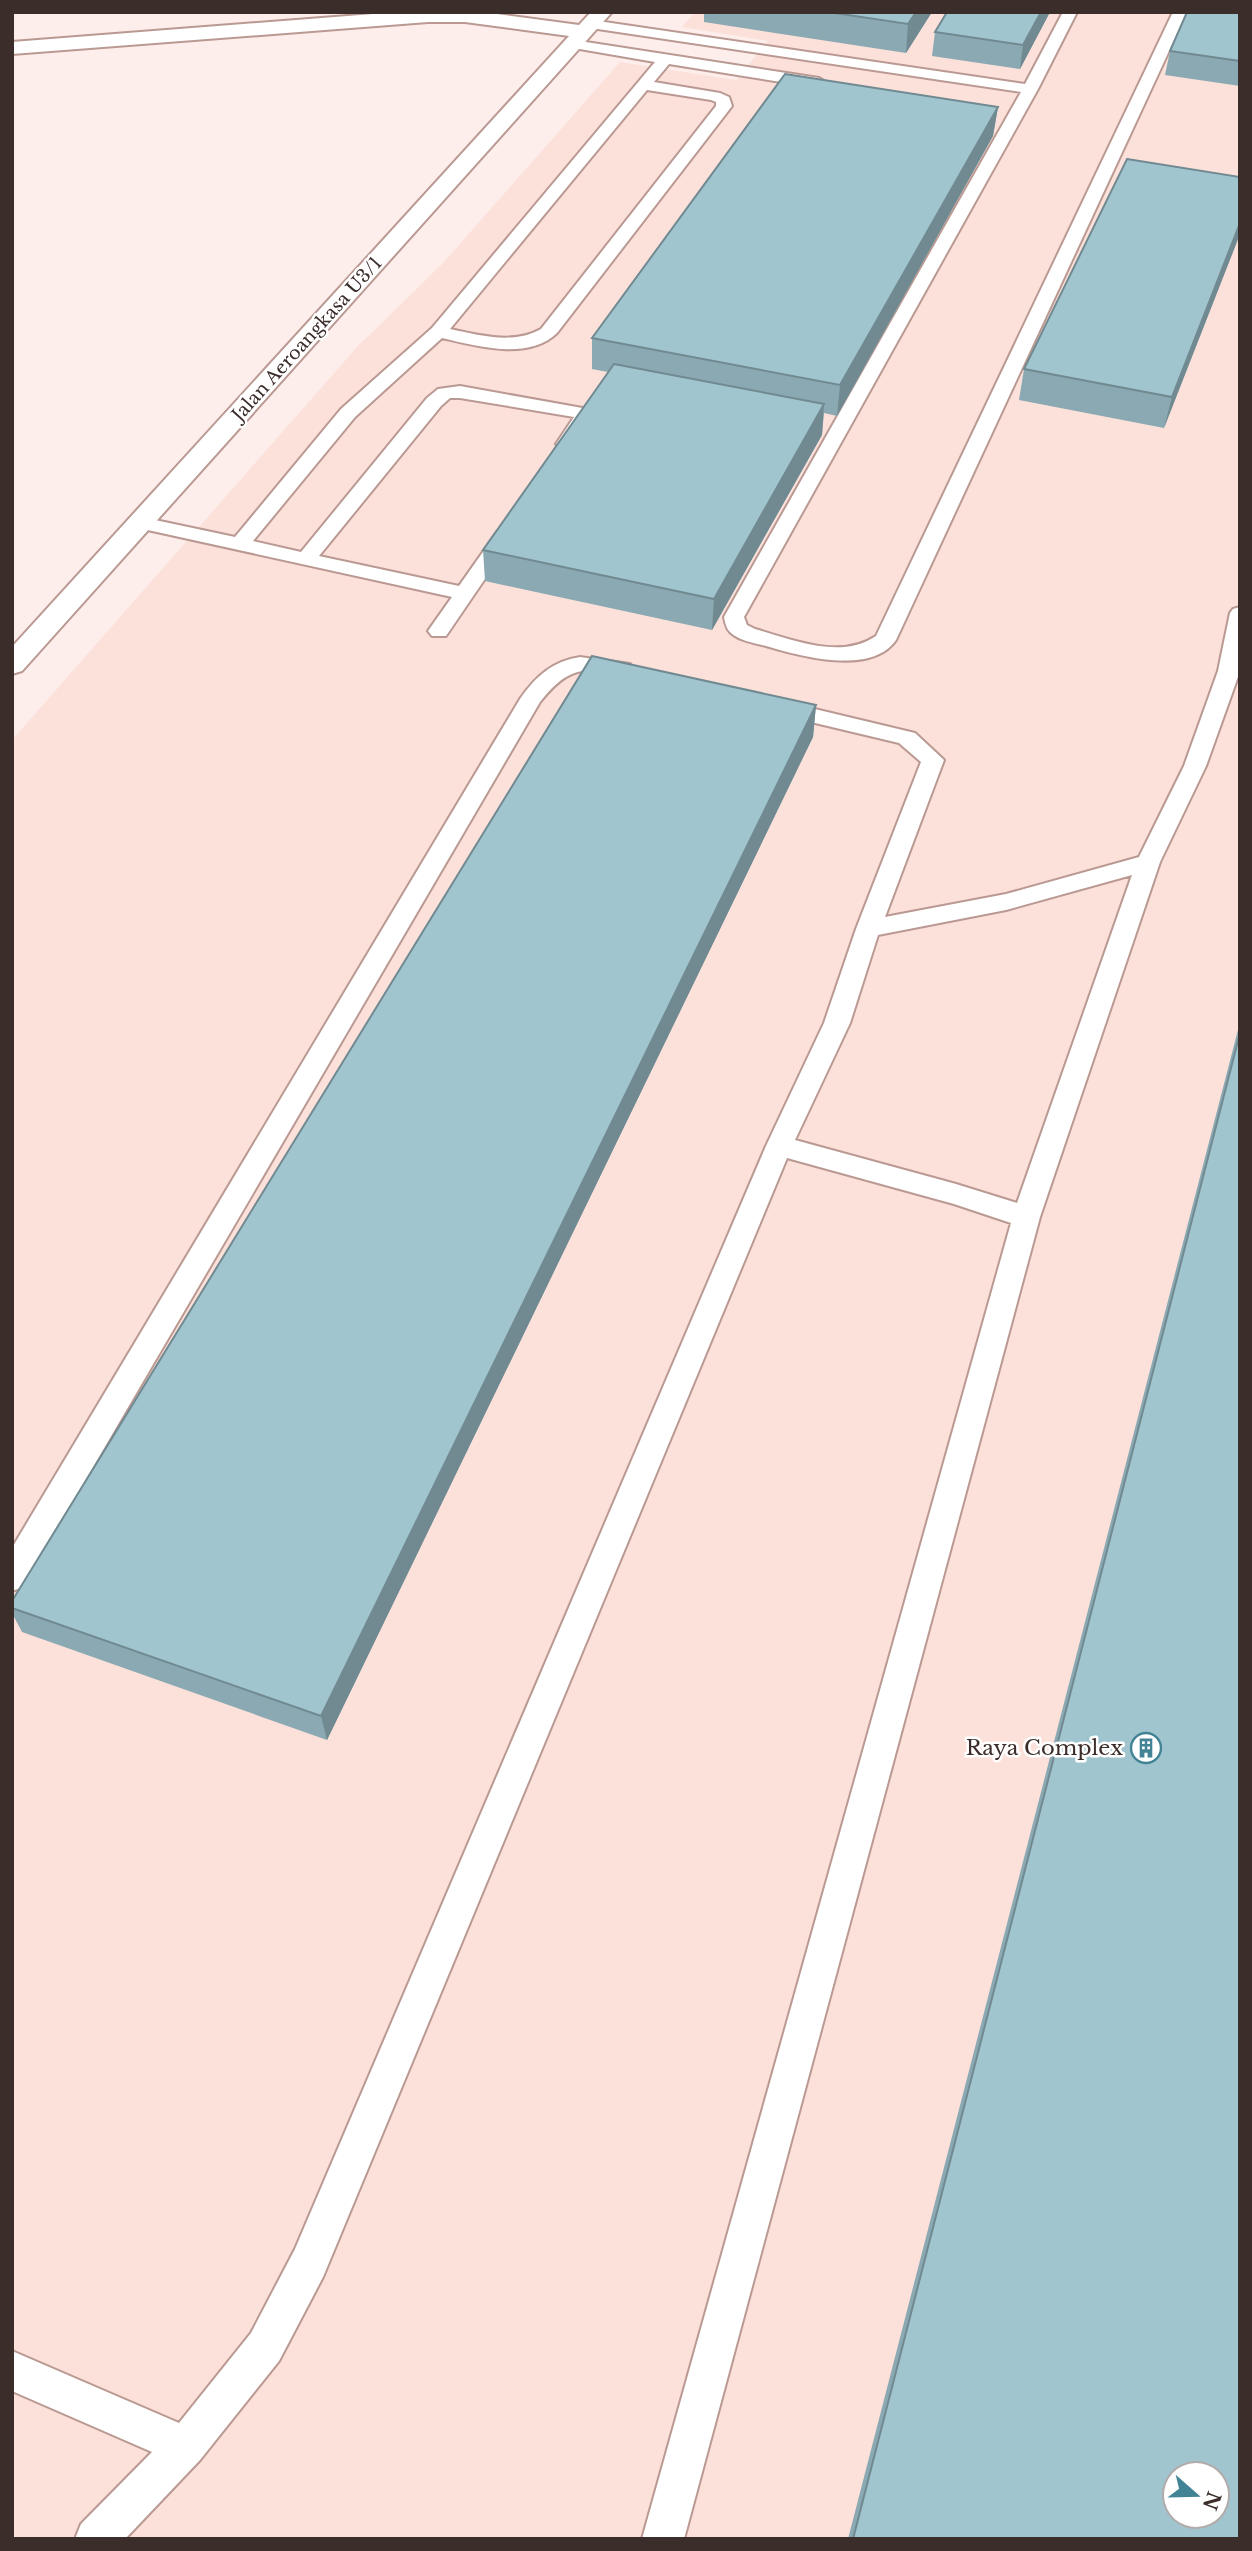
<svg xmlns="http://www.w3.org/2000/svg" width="1252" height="2551" font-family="'Libre Baskerville',serif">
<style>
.built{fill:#fce1db;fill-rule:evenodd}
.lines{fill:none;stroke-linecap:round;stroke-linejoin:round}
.lane-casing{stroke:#ba9992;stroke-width:4}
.street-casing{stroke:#ba9992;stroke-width:4}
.lane{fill:#fff;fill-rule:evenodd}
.street{fill:#fff;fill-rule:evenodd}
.wall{fill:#8aa9b2}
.shaded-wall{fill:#718a91}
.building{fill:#a1c5cf;stroke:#718a91;stroke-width:2;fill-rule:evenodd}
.labels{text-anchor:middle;stroke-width:5;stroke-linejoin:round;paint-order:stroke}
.far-street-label{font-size:18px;fill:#3b2d2a;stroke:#fff}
.poi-label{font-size:21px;fill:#3b2d2a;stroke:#fff;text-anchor:end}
</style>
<rect width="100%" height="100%" fill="#fdeeeb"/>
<!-- built -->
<path class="built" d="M695,12H1240V2539H12V740L357,347L443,263L620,62L736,80L768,41L682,27ZM1175,2474H1217V2516H1175Z"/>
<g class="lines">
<!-- lane casing -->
<g class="lane-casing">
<path id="lane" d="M1063,12H1077L1038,89L744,617L747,625L755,629C793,640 841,660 876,636L1173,12H1187L896,640C871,676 800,656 766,646C755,643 739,641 730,632C726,628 725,622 724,617L1021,92L591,28L584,24L591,20L1025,84Z
M573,40L819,78L827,83L819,88L669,64L654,82L720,93L729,97L732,106L557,333C528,361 476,346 442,338L355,417L253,541L301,552L427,398L438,389L460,386L588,409L593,416L573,448L566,450L556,444L574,417L460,398H450L441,406L319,556L459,586L497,532H511L514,536L446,636H432L428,631L452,597L134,527L131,523L134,519L141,517L235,537L341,409L432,328L655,62L568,47L566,44ZM647,90L711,100L716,102V106L541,329C513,345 479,335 450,329Z
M1240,607V671L1206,766L1160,862L1040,1217L684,2539H642L1011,1223L954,1204L787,1158L323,2277L279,2361L200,2460L125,2539H75L81,2524L152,2452L12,2391V2351L179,2423L251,2333L295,2249L766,1146L824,1023L856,929L921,762L899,743L769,712L766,707L769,702L777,700L915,733L944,760L885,917L1006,894L1139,857L1184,766L1218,671L1230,613L1233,609ZM1132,875L1017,1203L956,1184L795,1140L850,1023L878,935L1006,910Z
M580,657L630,664L633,669L630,674C620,676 612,673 602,671C572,667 558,680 540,702L23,1587L12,1591V1548L520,699C536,676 553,661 580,657Z"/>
</g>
<!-- street casing -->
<g class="street-casing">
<path id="street" d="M399,12H482L579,25L591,12H612L22,671L12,674V647L569,36L465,22H428L12,54V42Z"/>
</g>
<!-- lane -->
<use href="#lane" class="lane"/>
<!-- street -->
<use href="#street" class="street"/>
</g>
<!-- wall -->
<path class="wall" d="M704,12H932L906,53L704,22Z
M947,12H1050L1020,69L932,56L935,32Z
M1240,12V86L1165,75L1170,51Z
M998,107L993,136L837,416L824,413L822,435L712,630L485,581L483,550L608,372L592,369V338Z
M1240,177V234L1164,428L1019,400L1024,369Z
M816,705L813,737L327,1740L22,1632L12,1613V1601Z
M1240,1022V2539H848Z"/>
<!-- shaded-wall -->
<path class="shaded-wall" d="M916,12H932L906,53L908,24Z
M1041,12H1050L1020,69L1023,45Z
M998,107L993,136L837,416L840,385Z
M1240,223V234L1164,428L1172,397Z
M824,404L822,435L712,630L714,599Z
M816,705L813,737L327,1740L321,1716Z"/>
<!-- building -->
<path class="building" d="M828,12H916L908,24Z
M947,12H1041L1023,45L935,32Z
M1187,12H1240V61L1170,51Z
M785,74L998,107L840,385L592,338Z
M1127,159L1240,177V223L1172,397L1024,369Z
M614,364L824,404L714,599L483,550Z
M592,656L816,705L321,1716L12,1608V1601Z
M1240,1033V2539H853ZM1175,2474H1217V2516H1175Z"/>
<!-- icons -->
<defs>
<g id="building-ring" transform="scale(1.575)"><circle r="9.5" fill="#fff" stroke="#428495" stroke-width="1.5"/><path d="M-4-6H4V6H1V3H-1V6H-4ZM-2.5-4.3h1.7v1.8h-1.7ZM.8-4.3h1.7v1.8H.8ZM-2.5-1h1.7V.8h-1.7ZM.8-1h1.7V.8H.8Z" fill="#428495"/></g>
</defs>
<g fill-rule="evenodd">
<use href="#building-ring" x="1146" y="1748"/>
</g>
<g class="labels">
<!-- far-street labels -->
<g class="far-street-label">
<text transform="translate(307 339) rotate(-48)" y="6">Jalan Aeroangkasa U3/1</text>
</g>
<!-- poi labels -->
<g class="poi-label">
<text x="1123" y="1755">Raya Complex</text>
</g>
</g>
<!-- border -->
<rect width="1252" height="2551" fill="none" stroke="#3b2d2a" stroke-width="28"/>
<!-- north arrow -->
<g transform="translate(1196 2495) rotate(110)"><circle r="33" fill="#ffffff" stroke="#b1abaa" stroke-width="2"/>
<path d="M0-5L12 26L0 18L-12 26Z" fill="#428495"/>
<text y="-10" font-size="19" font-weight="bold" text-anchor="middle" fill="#3b2d2a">N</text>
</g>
</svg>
